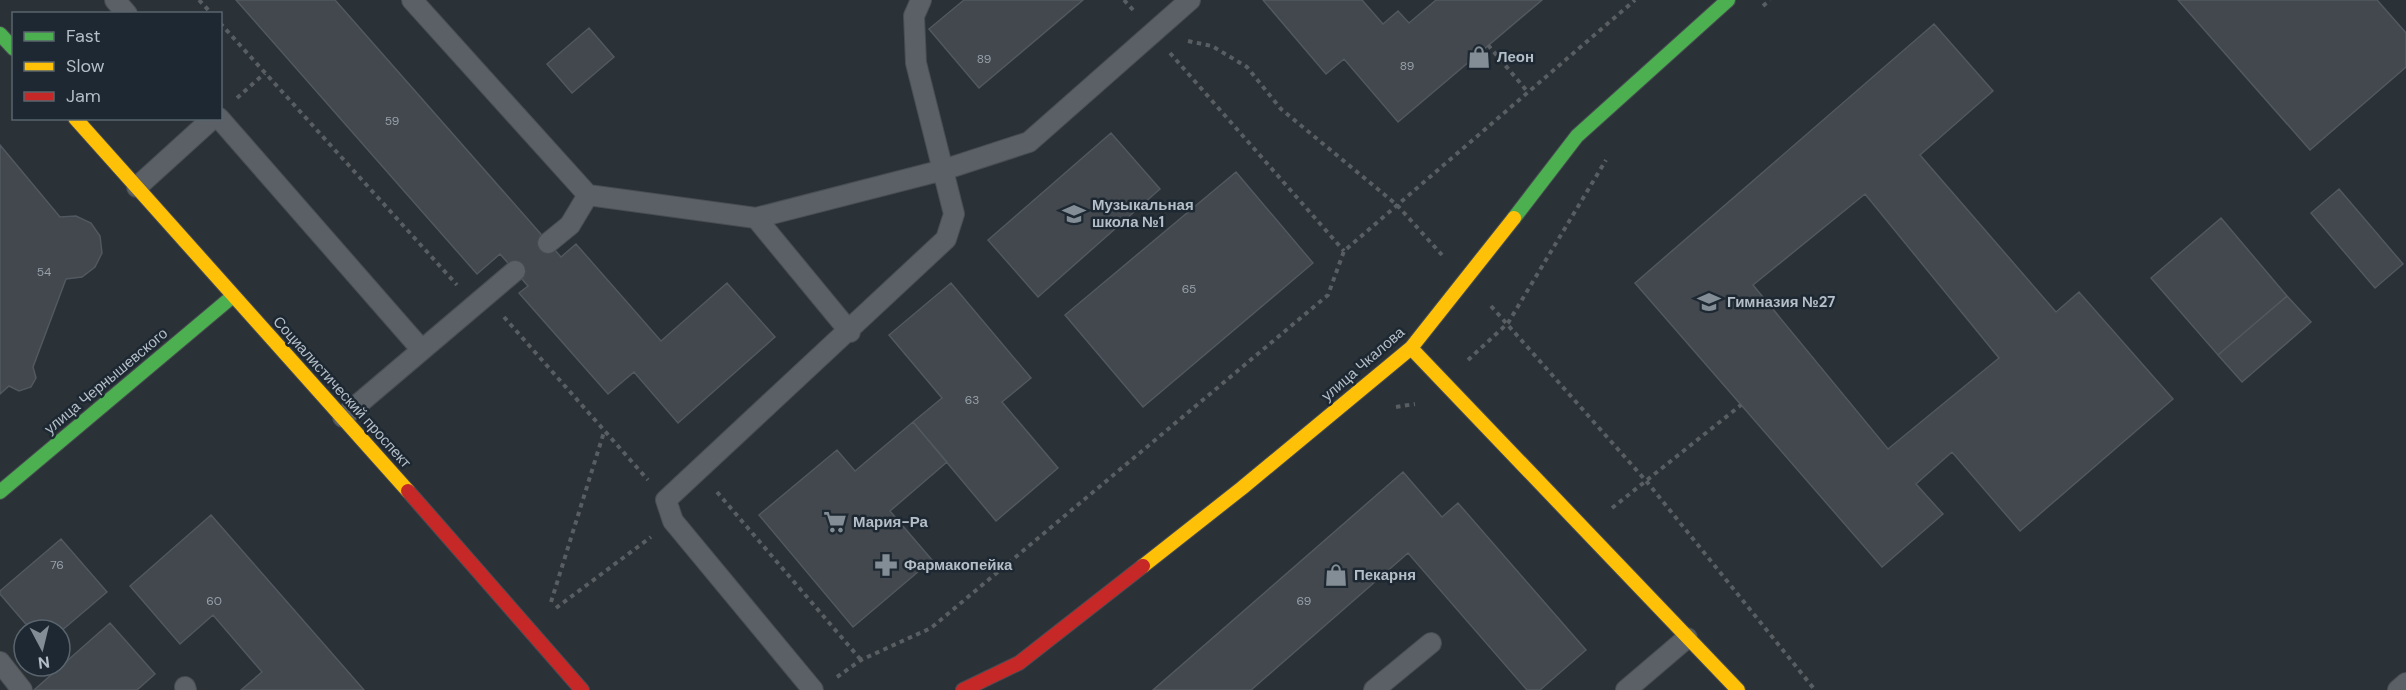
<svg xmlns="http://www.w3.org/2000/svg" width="2406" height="690" font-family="'DM Sans',sans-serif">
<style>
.building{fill:#42484d;stroke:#52585f;stroke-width:1.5;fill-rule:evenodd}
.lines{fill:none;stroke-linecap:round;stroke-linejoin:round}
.lane-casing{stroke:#484d52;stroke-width:22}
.fast-casing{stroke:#484d52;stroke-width:16}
.slow-casing{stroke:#484d52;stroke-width:16}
.jam-casing{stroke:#484d52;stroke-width:16}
.path{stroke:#585e62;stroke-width:4;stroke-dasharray:4.5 4.5;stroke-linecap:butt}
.lane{stroke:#5a6065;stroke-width:20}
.fast{stroke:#4caf50;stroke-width:14}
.slow{stroke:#ffc107;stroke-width:14}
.jam{stroke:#c62828;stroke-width:14}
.labels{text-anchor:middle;stroke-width:5;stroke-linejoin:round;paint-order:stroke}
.number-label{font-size:12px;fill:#97a0a9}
.poi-label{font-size:15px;font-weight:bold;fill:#b3bec8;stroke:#1d2832;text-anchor:start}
.street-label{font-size:15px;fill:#b3bec8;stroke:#1d2832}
</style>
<rect width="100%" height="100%" fill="#2a3137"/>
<!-- building -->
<path class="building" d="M236,0H335L561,257L576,244L661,341L727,283L775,337L678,423L634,372L608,394L519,293L528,286L500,254L477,274Z
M964,0H1083L979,88L929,29Z
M1263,0H1362L1383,24L1398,11L1409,23L1436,0H1542L1398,122L1344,59L1326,74Z
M2178,0H2377L2406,33V67L2310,150Z
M1934,24L1993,91L1920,155L2056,312L2079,292L2173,399L2020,531L1952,452L1916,484L1943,514L1882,567L1635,283ZM1865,194L1999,358L1888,449L1753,285Z
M589,28L614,57L572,93L547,64Z
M1111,133L1160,189L1038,297L988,240Z
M0,145L60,217L76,216L91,223L100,236L102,253L95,267L82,277L66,279L33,367L36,378L31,387L19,391L9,386L0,394Z
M1236,172L1313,263L1143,407L1065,315Z
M2339,189L2403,264L2375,288L2311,213Z
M2221,218L2287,296L2218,355L2151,278Z
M951,283L1031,378L1002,402L1058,468L996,521L913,422L942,398L889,335Z
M2287,296L2311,322L2242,382L2218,355Z
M913,422L947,462L890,511L932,560L853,627L759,515L837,450L855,471Z
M1403,472L1442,517L1458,503L1586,650L1540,690H1527L1408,553L1251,690H1153Z
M211,515L364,690H241L262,672L213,615L180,644L130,586Z
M61,539L107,592L60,632V630H31L0,594V591Z
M110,623L155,674L137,690H34Z"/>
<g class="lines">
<!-- lane casing -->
<g class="lane-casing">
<path id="lane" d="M115,0L127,14
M412,0L588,195L756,218L850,332
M219,118L421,349
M137,187L213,118
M756,218L943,170L1029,142L1190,0
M548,243L570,225L588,195
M343,417L515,271
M0,662L22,690
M185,687L186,690
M813,690L673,521L666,500L946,239L954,214L916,63L914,16L921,0
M1374,690L1431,643
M1626,690L1687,638
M2398,690L2406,683"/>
</g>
<!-- fast casing -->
<g class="fast-casing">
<path id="fast" d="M0,34L14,49
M1514,218L1577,136L1728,0
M0,492L233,296"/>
</g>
<!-- slow casing -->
<g class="slow-casing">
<path id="slow" d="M75,118L408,491
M1411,348L1738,690
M1143,566L1242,488L1411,348L1514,218"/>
</g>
<!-- jam casing -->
<g class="jam-casing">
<path id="jam" d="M408,491L582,690
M963,690L1019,663L1143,566"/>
</g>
<!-- path -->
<path class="path" d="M199,0L212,14
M1124,0L1134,11
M1763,6L1770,0
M220,23L457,285
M1188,41L1212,46L1247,67L1281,109L1397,205L1442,255
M1488,45L1527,91
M1170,53L1344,251
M237,98L265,73
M1491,306L1647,482L1815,690
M504,317L648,480
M1468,360L1508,323L1606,160
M1396,407L1415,404
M717,492L861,660
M1612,508L1741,405
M551,602L604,432
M556,608L651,537
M837,677L861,660L931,628L1328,295L1344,251L1635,0"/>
<!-- lane -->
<use href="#lane" class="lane"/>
<!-- fast -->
<use href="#fast" class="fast"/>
<!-- slow -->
<use href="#slow" class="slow"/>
<!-- jam -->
<use href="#jam" class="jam"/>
</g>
<!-- icons -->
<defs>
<g id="shop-bare" transform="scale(1.8)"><path d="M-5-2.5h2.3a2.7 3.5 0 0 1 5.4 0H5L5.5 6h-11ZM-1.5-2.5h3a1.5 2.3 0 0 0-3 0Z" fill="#838d95" stroke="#1d2832" stroke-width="2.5" paint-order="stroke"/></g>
<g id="school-bare" transform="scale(1.8)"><path d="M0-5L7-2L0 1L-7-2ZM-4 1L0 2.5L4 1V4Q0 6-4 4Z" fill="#838d95" stroke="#1d2832" stroke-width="2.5" paint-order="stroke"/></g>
<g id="supermarket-bare" transform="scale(1.8)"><path d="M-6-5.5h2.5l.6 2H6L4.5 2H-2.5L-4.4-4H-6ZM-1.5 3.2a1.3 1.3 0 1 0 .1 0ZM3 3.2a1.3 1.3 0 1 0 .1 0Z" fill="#838d95" stroke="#1d2832" stroke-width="2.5" paint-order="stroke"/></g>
<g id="pharmacy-bare" transform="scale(1.8)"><path d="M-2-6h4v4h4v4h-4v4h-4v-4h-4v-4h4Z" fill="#838d95" stroke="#1d2832" stroke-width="2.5" paint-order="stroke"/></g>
</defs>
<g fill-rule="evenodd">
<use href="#shop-bare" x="1479" y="57"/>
<use href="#school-bare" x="1074" y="214"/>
<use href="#school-bare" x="1709" y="302"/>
<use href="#supermarket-bare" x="835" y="522"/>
<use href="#pharmacy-bare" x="886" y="565"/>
<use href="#shop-bare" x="1336" y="575"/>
</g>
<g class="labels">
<!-- number labels -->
<g class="number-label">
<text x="984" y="63">89</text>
<text x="1407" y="70">89</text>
<text x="392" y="125">59</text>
<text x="44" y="276">54</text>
<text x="1189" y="293">65</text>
<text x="972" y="404">63</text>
<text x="57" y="569">76</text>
<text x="214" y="605">60</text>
<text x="1304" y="605">69</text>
</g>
<!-- poi labels -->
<g class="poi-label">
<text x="1497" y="62">Леон</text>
<text x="1092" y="210">Музыкальная<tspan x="1092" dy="17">школа №1</tspan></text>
<text x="1727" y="307">Гимназия №27</text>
<text x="853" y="527">Мария-Ра</text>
<text x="904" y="570">Фармакопейка</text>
<text x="1354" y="580">Пекарня</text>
</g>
<!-- street labels -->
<g class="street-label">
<text transform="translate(1363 364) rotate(-41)" y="5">улица Чкалова</text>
<text transform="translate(106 381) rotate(-40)" y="5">улица Чернышевского</text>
<text transform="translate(342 392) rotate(48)" y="5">Социалистический проспект</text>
</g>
</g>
<!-- legend -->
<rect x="12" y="12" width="210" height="108" fill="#1d2832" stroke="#59646e" stroke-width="1.5"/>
<rect x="24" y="32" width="30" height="9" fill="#4caf50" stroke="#59646e" stroke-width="1.5"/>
<text x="66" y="42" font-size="18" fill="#b3bec8">Fast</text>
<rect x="24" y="62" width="30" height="9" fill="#ffc107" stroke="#59646e" stroke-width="1.5"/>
<text x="66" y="72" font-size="18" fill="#b3bec8">Slow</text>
<rect x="24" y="92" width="30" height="9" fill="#c62828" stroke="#59646e" stroke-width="1.5"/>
<text x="66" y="102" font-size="18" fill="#b3bec8">Jam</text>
<!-- north arrow -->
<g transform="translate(42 648) rotate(173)"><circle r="28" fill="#1d2832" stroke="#59646e" stroke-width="1.5"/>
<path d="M0-4.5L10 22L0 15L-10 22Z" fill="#838d95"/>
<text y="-9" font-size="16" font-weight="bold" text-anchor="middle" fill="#b3bec8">N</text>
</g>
</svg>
